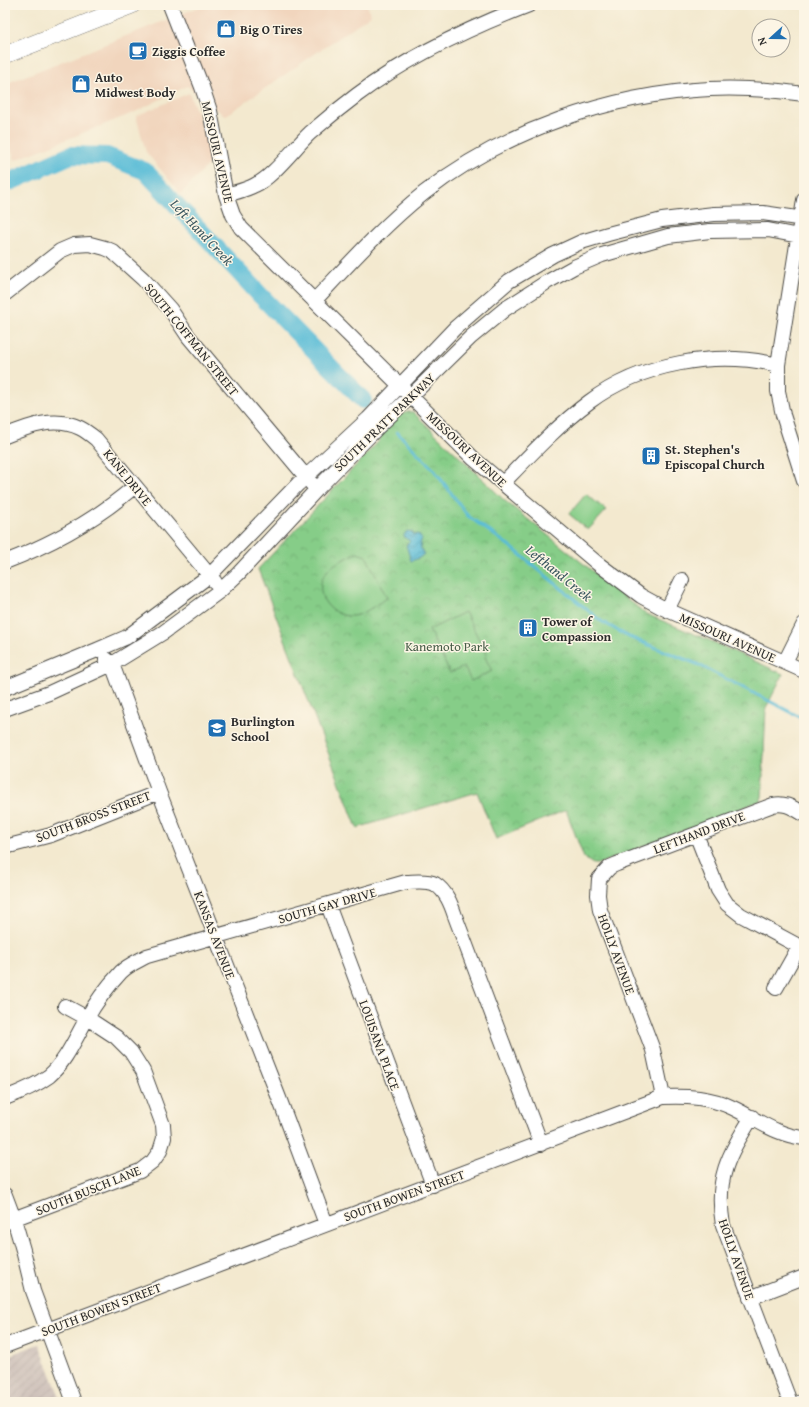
<svg xmlns="http://www.w3.org/2000/svg" width="809" height="1407" font-family="'Gentium Book Plus',serif">
<style>
.built{fill:#f1d5bd}
.industrial{fill:url(#industrial-furrows)}
.park{fill:url(#park-crowns);stroke:#587c5a}
.garden{fill:#86cd88;stroke:#587c5a}
.water{fill:url(#water-waves);stroke:#427481}
.lines{fill:none;stroke-linecap:round;stroke-linejoin:round}
.stream{stroke:#59bcd7;stroke-width:3}
.river{stroke:#59bcd7;stroke-width:18}
.minor-casing{stroke:#494844;stroke-width:16}
.major-casing{stroke:#494844;stroke-width:18}
.minor{stroke:#fff;stroke-width:14}
.major{stroke:#fff;stroke-width:17}
.labels{text-anchor:middle;stroke-width:3;stroke-linejoin:round;paint-order:stroke}
.poi-label{font-size:13px;font-weight:bold;fill:#2b2b2b;stroke:#fcf5e5;text-anchor:start}
.street-label{font-size:13px;fill:#2b2b2b;stroke:#fcf5e5}
.park-label{font-size:13px;fill:#465c47;stroke:#fcf5e5}
.water-label{font-size:14px;font-style:italic;fill:#39565f;stroke:#fcf5e5}
</style>
<defs>
<pattern id="industrial-furrows" width="10" height="10" patternUnits="userSpaceOnUse"><rect width="10" height="10" fill="#cec1ba"/><path d="M-1 1l2-2M0 10L10 0M9 11l2-2" fill="none" stroke="#b1a6a0"/></pattern>
<pattern id="park-crowns" width="20" height="18" patternUnits="userSpaceOnUse"><rect width="20" height="18" fill="#86cd88"/><path d="M2 6a3 3 0 1 1 6 0M12 15a3 3 0 1 1 6 0" fill="none" stroke="#74b076"/></pattern>
<pattern id="water-waves" width="16" height="10" patternUnits="userSpaceOnUse"><rect width="16" height="10" fill="#59bcd7"/><path d="M0 5q4-4 8 0t8 0" fill="none" stroke="#4a99af"/></pattern>
</defs>
<rect width="100%" height="100%" fill="#fcf5e5"/>
<filter id="ink" filterUnits="userSpaceOnUse"><feTurbulence type="fractalNoise" baseFrequency=".025" numOctaves="2"/><feDisplacementMap in="SourceGraphic" scale="8" xChannelSelector="R" yChannelSelector="G"/><feConvolveMatrix kernelMatrix="1 2 1 2 8 2 1 2 1" color-interpolation-filters="sRGB"/></filter>
<filter id="wash" filterUnits="userSpaceOnUse"><feTurbulence type="fractalNoise" baseFrequency=".012" numOctaves="4" result="noise"/><feDisplacementMap in="SourceGraphic" scale="16" xChannelSelector="R" yChannelSelector="G"/><feGaussianBlur stdDeviation="0.9" result="paint"/><feColorMatrix in="noise" values="0 0 0 0 0 0 0 0 0 0 0 0 0 0 0 0 0 1.4 0 .05"/><feComposite in="paint" operator="in"/></filter>
<g filter="url(#wash)">
<rect width="100%" height="100%" fill="#f3e9cf"/>
<!-- built -->
<path class="built" d="M204,5H367L371,15L225,116L187,86L133,113L15,160L5,133V84Z
M189,93L215,157L181,194L146,152L136,116Z"/>
<!-- industrial -->
<path class="industrial" d="M39,1344L62,1402H5V1357Z"/>
<!-- park -->
<path class="park" d="M407,412H413L415,414L504,500L646,614L711,641L783,674L766,708L762,797L760,801L598,864H593L584,858L566,810L496,839L477,792L357,828L258,569L379,441C383,427 394,418 407,412Z"/>
<!-- garden -->
<path class="garden" d="M586,494L606,510L605,512L588,530L569,514Z
M357,553L366,556L387,598C380,602 365,613 358,615C332,622 308,591 328,570C335,562 348,558 357,553Z
M465,612L487,655L485,657L492,671L471,681L464,667L450,673L429,630Z"/>
<!-- water -->
<path class="water" d="M407,531L412,532L414,535L418,534L422,539C419,545 420,548 424,554L419,558L411,561L406,545L410,541L404,537V535Z"/>
<g class="lines">
<!-- stream -->
<path class="stream" d="M397,432L434,470L468,516L511,547L601,621L629,637L697,664L804,719"/>
<!-- river -->
<path class="river" d="M5,184L71,155L107,156L145,171L260,295L363,400"/>
</g>
</g>
<g filter="url(#ink)">
<g class="lines">
<!-- minor casing -->
<g class="minor-casing">
<path id="minor" d="M170,5L202,87L210,111L226,195L233,215L241,228L474,459L597,563L641,596L663,608L804,671
M226,195C236,192 246,190 255,185C272,178 295,147 310,133C325,120 341,107 357,95C409,56 469,28 529,5
M804,200L778,365V391L783,415L804,481
M5,294L60,251L74,245L90,244L105,248L112,251L143,279L170,309L188,336L312,484
M314,301C349,264 384,225 424,193C503,131 611,94 710,89C742,87 773,90 804,94
M5,436C29,426 55,416 80,428C86,431 91,435 96,439L215,582
M503,483C530,455 557,426 589,402C641,363 715,350 778,365
M5,562C52,544 97,519 135,486
M667,610L682,580
M106,659L112,664L159,792L279,1098L326,1224
M785,662L804,624
M5,688L97,650L127,637L210,575L298,484L368,419L455,328L509,281L553,255L581,242L608,234L662,220L714,214L763,213L804,219
M5,709L49,693L112,664L164,632L221,590L238,574L319,487L377,428L411,396L471,337L505,309L547,282L574,267L602,255L668,236L710,231L768,230L804,237
M696,834L718,890L727,904L741,915L804,949
M5,847L51,835L159,792
M328,905L433,1185
M776,988L799,947
M663,1097L653,1050L600,910L598,895L599,879L610,867L617,864L773,805C785,802 793,808 804,814
M5,1098C21,1092 35,1086 49,1076C66,1061 75,1039 86,1020C95,1003 108,986 121,972C128,965 138,961 147,956L406,882C414,882 427,880 435,884C446,891 451,904 455,916L541,1144
M752,1117C728,1156 715,1178 723,1225L790,1402
M5,1195L14,1219L23,1250L33,1291L74,1402
M5,1222L140,1171L153,1161L160,1151L164,1138L163,1125L143,1071L131,1052L116,1037L87,1018L65,1006
M750,1298L804,1277
M5,1346L663,1097C687,1096 711,1097 733,1108C756,1119 778,1136 804,1138
M801,1402L804,1401"/>
</g>
<!-- major casing -->
<g class="major-casing">
<path id="major" d="M5,55L132,5"/>
</g>
<!-- minor -->
<use href="#minor" class="minor"/>
<!-- major -->
<use href="#major" class="major"/>
</g>
</g>
<!-- icons -->
<defs>
<g id="shop-square" transform="scale(1)"><rect x="-9" y="-9" width="18" height="18" rx="4" fill="#1f6fb2" stroke="#fcf5e5"/><path d="M-5-2.5h2.3a2.7 3.5 0 0 1 5.4 0H5L5.5 6h-11ZM-1.5-2.5h3a1.5 2.3 0 0 0-3 0Z" fill="#fff"/></g>
<g id="cafe-square" transform="scale(1)"><rect x="-9" y="-9" width="18" height="18" rx="4" fill="#1f6fb2" stroke="#fcf5e5"/><path d="M-5.5-4.5H6V0H3Q3 3.5 0 3.5H-2.5Q-5.5 3.5-5.5 0ZM3-3.2v2h1.7v-2ZM-6 4.5H4V6H-6Z" fill="#fff"/></g>
<g id="building-square" transform="scale(1)"><rect x="-9" y="-9" width="18" height="18" rx="4" fill="#1f6fb2" stroke="#fcf5e5"/><path d="M-4-6H4V6H1V3H-1V6H-4ZM-2.5-4.3h1.7v1.8h-1.7ZM.8-4.3h1.7v1.8H.8ZM-2.5-1h1.7V.8h-1.7ZM.8-1h1.7V.8H.8Z" fill="#fff"/></g>
<g id="school-square" transform="scale(1)"><rect x="-9" y="-9" width="18" height="18" rx="4" fill="#1f6fb2" stroke="#fcf5e5"/><path d="M0-5L7-2L0 1L-7-2ZM-4 1L0 2.5L4 1V4Q0 6-4 4Z" fill="#fff"/></g>
</defs>
<g fill-rule="evenodd">
<use href="#shop-square" x="226" y="29"/>
<use href="#cafe-square" x="138" y="51"/>
<use href="#shop-square" x="81" y="84"/>
<use href="#building-square" x="651" y="456"/>
<use href="#building-square" x="528" y="628"/>
<use href="#school-square" x="217" y="728"/>
</g>
<g class="labels">
<!-- poi labels -->
<g class="poi-label">
<text x="240" y="34">Big O Tires</text>
<text x="152" y="56">Ziggis Coffee</text>
<text x="95" y="82">Auto<tspan x="95" dy="15">Midwest Body</tspan></text>
<text x="665" y="454">St. Stephen's<tspan x="665" dy="15">Episcopal Church</tspan></text>
<text x="542" y="626">Tower of<tspan x="542" dy="15">Compassion</tspan></text>
<text x="231" y="726">Burlington<tspan x="231" dy="15">School</tspan></text>
</g>
<!-- street labels -->
<g class="street-label">
<text transform="translate(218 152) rotate(77)" y="5">MISSOURI AVENUE</text>
<text transform="translate(192 339) rotate(51)" y="5">SOUTH COFFMAN STREET</text>
<text transform="translate(384 422) rotate(-44)" y="5">SOUTH PRATT PARKWAY</text>
<text transform="translate(467 449) rotate(43)" y="5">MISSOURI AVENUE</text>
<text transform="translate(128 477) rotate(51)" y="5">KANE DRIVE</text>
<text transform="translate(728 637) rotate(24)" y="5">MISSOURI AVENUE</text>
<text transform="translate(93 816) rotate(-21)" y="5">SOUTH BROSS STREET</text>
<text transform="translate(699 832) rotate(-21)" y="5">LEFTHAND DRIVE</text>
<text transform="translate(327 905) rotate(-16)" y="5">SOUTH GAY DRIVE</text>
<text transform="translate(215 935) rotate(69)" y="5">KANSAS AVENUE</text>
<text transform="translate(617 954) rotate(70)" y="5">HOLLY AVENUE</text>
<text transform="translate(380 1045) rotate(70)" y="5">LOUISANA PLACE</text>
<text transform="translate(88 1190) rotate(-22)" y="5">SOUTH BUSCH LANE</text>
<text transform="translate(404 1195) rotate(-20)" y="5">SOUTH BOWEN STREET</text>
<text transform="translate(737 1259) rotate(71)" y="5">HOLLY AVENUE</text>
<text transform="translate(101 1309) rotate(-21)" y="5">SOUTH BOWEN STREET</text>
</g>
<!-- park labels -->
<g class="park-label">
<text x="447" y="651">Kanemoto Park</text>
</g>
<!-- water labels -->
<g class="water-label">
<text transform="translate(202 232) rotate(47)" y="5">Left Hand Creek</text>
<text transform="translate(559 573) rotate(39)" y="5">Lefthand Creek</text>
</g>
</g>
<!-- margin -->
<rect width="809" height="1407" fill="none" stroke="#fcf5e5" stroke-width="20"/>
<!-- north arrow -->
<g transform="translate(771 38) rotate(249)"><circle r="19" fill="#fcf5e5" stroke="#a8a49b"/>
<path d="M0-3L7 15L0 10L-7 15Z" fill="#1f6fb2"/>
<text y="-6" font-size="11" font-weight="bold" text-anchor="middle" fill="#2b2b2b">N</text>
</g>
</svg>
